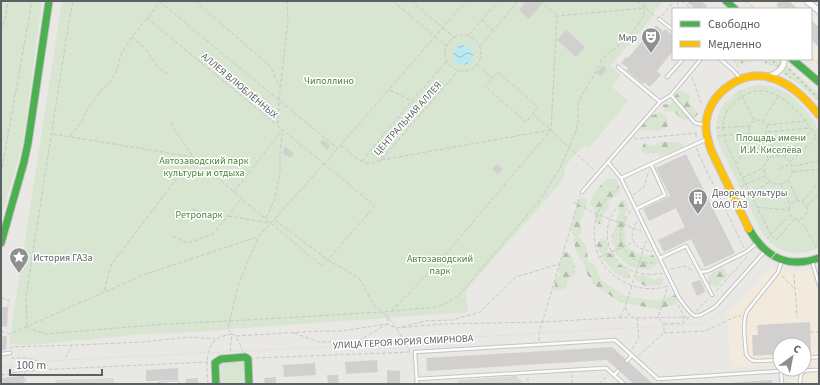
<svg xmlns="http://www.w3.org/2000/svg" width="820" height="385" font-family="'Source Sans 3',sans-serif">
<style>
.commercial{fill:#f3eade}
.education{fill:#dcd8d5}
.grass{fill:url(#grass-dots)}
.forest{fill:url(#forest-firs)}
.park{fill:#d8e5d1}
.water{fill:url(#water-waves)}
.building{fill:#d2d0ce}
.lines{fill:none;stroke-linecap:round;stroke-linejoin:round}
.lane-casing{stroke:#c4c5c5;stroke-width:4.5}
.street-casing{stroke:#c4c5c5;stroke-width:7}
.fast-casing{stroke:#c4c5c4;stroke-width:9}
.slow-casing{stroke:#c4c5c4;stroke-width:9}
.path{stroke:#c4cac5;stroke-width:1;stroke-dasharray:4 2;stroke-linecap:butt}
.lane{stroke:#fcfcfb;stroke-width:2.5}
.street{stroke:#fcfcfb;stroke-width:5}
.fast{stroke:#4caf50;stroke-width:7}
.slow{stroke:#ffc107;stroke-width:7}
.tram{stroke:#e2e1e1;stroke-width:1}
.labels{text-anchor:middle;stroke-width:3;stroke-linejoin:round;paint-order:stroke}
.poi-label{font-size:10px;fill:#5b6062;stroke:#fff;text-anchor:start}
.park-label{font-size:10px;fill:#49823a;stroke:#fff}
.street-label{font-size:10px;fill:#5b6062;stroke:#fff}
</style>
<defs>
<pattern id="grass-dots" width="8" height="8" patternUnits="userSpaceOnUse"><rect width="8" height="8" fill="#d8e5d1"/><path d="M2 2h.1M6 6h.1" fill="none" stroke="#b2bdad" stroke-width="1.8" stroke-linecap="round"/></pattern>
<pattern id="forest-firs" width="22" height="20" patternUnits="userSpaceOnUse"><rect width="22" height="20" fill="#d8e5d1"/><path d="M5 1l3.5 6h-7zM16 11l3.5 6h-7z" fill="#b2bdad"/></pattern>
<pattern id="water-waves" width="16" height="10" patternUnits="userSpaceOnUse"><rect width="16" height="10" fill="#bae9f3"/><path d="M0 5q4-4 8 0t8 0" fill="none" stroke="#9ac0c8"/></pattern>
</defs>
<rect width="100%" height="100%" fill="#eae8e5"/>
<!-- commercial -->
<path class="commercial" d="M744,1H799L808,9H753Z
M811,12L819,19V68L809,59H811Z
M771,267L784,270L799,271L812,270L819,268V384H791L790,369H804V345H780V364L731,367L727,315Z"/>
<!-- education -->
<path class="education" d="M516,376L524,384H458V380Z
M114,378V384H56L55,380Z"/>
<!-- grass -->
<path class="grass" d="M735,59H781L782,61L781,66C775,68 770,65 765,64L764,62L755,60L739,65Z
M787,66L819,94V103C809,90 795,81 782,73L786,69Z"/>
<!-- forest -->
<path class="forest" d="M680,90L690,94L689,102L698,114L691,121L681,119L674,111L664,112L663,105L672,103L674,97Z
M660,112L667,117L668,126L659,131L641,130V125L649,117Z
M659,142H678L684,144L682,150L659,156L656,152L645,155L641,150L644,143L653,146Z
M607,179H617L620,192L608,202L609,209L602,216L603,223L599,224L594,218L595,210L590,204L594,192Z
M584,196L588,202L581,220L582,231L579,236C585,243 589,251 587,260L594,265L602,281L625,296L657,301L675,295L677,298V304L657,309L635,305L620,302L593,284L585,270V265L579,258L573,240L575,237L571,231L578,201Z
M622,201L627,203L628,210L624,214L627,221L624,228L626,236L625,244C635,253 639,257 653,255L659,263L648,270L639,268L630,267L613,251L615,246L611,242L613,232L617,226L615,221L620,213L618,208Z
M601,238L605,239L609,245L607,252L611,254L619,264L629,270L630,278L625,279L615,273L603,259V254L599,252L597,245Z
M565,252L570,254L577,272L568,279L566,288L555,291V280L560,275L558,267Z
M722,267L727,272V276L716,287L709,283L708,276Z
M644,275L654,280L659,277L664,278L662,285L645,286L635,280L636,276Z"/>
<!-- park -->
<path class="park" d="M1,1H42L23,142L1,218Z
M62,1H663L653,14L652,18L610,66L621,75L612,87L628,101L589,148L586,146L581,148L565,166L564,179L467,289L466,295L468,312L229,329L223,330L180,333L143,334L30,345L9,344Z
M756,85C787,84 804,106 819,130V248C794,260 774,251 760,229L718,142C711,113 727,91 756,85Z
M241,360L246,365L247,384H218L217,367L222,361Z"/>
<!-- water -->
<path class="water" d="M453 55a10 10 0 1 1 20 0a10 10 0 1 1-20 0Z"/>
<!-- building -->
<path class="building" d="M526,1H538L542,4L529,19L519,10Z
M686,1H701L707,6L705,9H695Z
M780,1H789L798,9H778L779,8L776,5Z
M811,20L819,27V47L811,40Z
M656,25L663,31L665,29L673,35V51L657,71L661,75L650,87L644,82L643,84L626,70L628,68L621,63L626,57L628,58Z
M566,30L585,47L576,57L557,40Z
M603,65L607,69L601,76L596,73Z
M323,139L330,146L327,150L320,143Z
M285,147L294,153L291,158L282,153Z
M686,154L735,253L705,267L691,239L664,252L658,240L685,227L676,208L649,221L643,209L670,196L656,168Z
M497,164L503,169L498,174L492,169Z
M699,280L702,283L704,288L705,292L697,296L691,283Z
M1,307H8L7,327L1,326Z
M810,322L811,353H804V345H780V354L753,356L752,335H758L757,325Z
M1,336H7L6,350H1Z
M612,347L653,384H634L607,360L427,371L426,358Z
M377,360L378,372L346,374L345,362Z
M315,363L316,375L284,377L283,365Z
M178,368V380L146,381V370Z
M387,370L400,371V384H387Z
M327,375H338L339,384H328Z
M24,376V384H1V378Z
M276,377V384H265L264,378Z
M198,378V384H186V379Z
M772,380V384H730V383Z"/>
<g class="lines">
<!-- lane casing -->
<g class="lane-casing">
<path id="lane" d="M659,19L673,30
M720,59L733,70L740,78
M618,67L660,102
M667,77L683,59
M671,95L695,123L705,125
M608,162L621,178L679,298C684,304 688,312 695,316C703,316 709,310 716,306L765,251
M621,178L651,164
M582,192L660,102L671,95L701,59
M636,209L665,195L651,164L707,139
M660,258L686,246L700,272L708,271L746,252L757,243
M812,261L819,285
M700,272L712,295
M1,354L10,353
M804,358L819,357
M780,360L755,361C750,360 748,358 746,354C745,341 742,322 747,311L778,272L782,260
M627,361L632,355
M614,375L618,371
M417,379L606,368L624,384
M160,384L177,383V384
M417,384L415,352L615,340L658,379L781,371L782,384
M800,384C800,368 806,370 819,370"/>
</g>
<!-- street casing -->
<g class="street-casing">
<path id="street" d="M807,1L819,11
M767,77C776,74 785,69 784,59"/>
</g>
<!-- fast casing -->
<g class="fast-casing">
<path id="fast" d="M726,1L735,9
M792,59L819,82
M749,229C765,257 787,269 819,258
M1,243L24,162L28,143L49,1
M216,384L215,363L221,359L245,357L248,359L249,384"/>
</g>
<!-- slow casing -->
<g class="slow-casing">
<path id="slow" d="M749,229L711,150C708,140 704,128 707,117C713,91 742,71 768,77C790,82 806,99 819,115"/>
</g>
<!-- path -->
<path class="path" d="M195,1L270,66L280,87
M393,1L446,46
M411,1L455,38
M540,1L557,15
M637,1L655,16
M677,1L679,9
M681,1L692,9
M746,1L755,9
M160,2L337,148
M662,16L674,1
M147,18L375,206L322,266L242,199L193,157L172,125V120
M482,20L493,30
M1,31L6,15L8,1
M469,35L498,1
M445 53a18 18 0 1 1 36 0a18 18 0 1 1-36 0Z
M1,37L2,32
M132,37C136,41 141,44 144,47C154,59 155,68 170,75
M480,46L518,1
M811,58L819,64
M734,59L738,67
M477,65L492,78
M498,72L538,107L526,122L485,86Z
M692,77L701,103
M390,90L412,101L422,111
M739,90L754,120
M533,114L594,170
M399,117L410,127
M749 129a9 9 0 1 1 18 0a9 9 0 1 1-18 0Z
M763,121L778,96
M278,124L279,100L288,20L287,1
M767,125L805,121
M716,128L749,126
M768,132L810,128
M696,133V139
M53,134L193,157L111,265L104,292
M766,134L776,155
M70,136L82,121L88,108L104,87L109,83L116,72L122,52L132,37L161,1
M717,136L749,133
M759,138L768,158
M634,139L697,133
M341,145C354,156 363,169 381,160L458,71
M697,148L698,153L744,248
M785,156L812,131
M381,160L550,130
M362,161L398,117L447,61
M791,161L816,138
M736,164L753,137
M793,166L819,161
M780,169L791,163
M793,172L819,169
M1,174L32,1
M742,178C746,176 762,169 764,167C765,165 765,163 767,161C770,156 778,154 783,156C796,162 795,181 780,184C770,186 763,176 764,167
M788,180L798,201
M781,184L790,205
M620,187C596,200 588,232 599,257C610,281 642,295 667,286
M740,187L764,176
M234,192L282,130
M750,193L770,182
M633,195L644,187L649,170
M625,200C598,220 602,260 635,272C643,275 654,275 663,273
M789 210a9 9 0 1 1 18 0a9 9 0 1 1-18 0Z
M573,202L597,214L641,231
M802,202L819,182
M807,206L819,193
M757,207L788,210
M192,209L224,220
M631,211C616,227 616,251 638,261C644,263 650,264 656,262
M228,216L270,223
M266,218L275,199L280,172V151L283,130
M795,219L776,240L771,235C758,208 743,182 732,155C728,147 723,138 723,129C722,118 728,106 737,100C743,96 749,92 756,91C782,87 809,122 819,142
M275,220L328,260L359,278L374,305L388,317
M799,220V222L805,227L817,249
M637,222C626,235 635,252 652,251
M172,236L188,243L213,234L241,199
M767,239L789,215
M600,257L634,242
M671,269L684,266L694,271
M794,274L797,317
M782,276L795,289
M716,291L747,257
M1,298L9,300L8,305
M678,305L684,316L683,323
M625,307L630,317L637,318L687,317
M391,311L433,269L551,130L557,16L645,8
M696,311L709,298
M620,317L625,307L646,241
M664,324L683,323L689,317
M27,326L26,296L68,28L73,1
M27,327L36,331L45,334L166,324L230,321L382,312L436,307L449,302L460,294L539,201L559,170L575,134L578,123V103L582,95L594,75L602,59L629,37L643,17L645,8V1
M402,327L425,321L452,320L480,312L516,277L559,264
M1,331L10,334L143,275L257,237
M810,332H819
M294,333L319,342L358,341L387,324L388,317L396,328L410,351
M664,333L705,331L737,316H741
M236,336L321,331H341L387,324L396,328L443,324L542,322L630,317
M539,341V333L580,196
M11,349V347L77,345L142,342L190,337L215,339
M632,349L639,338L637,318
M230,352L232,334L236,336L243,351
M638,356L664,333V325L658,317L668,286
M11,358C20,358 31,357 39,362L37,370
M65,358L72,346
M256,358L410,352
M25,372V384
M1,375L25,371L37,370L208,362
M528,377V382L531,384
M208,384C207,371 204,347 217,339C221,336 227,335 232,334L228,329L238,285L258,237L324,164L466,1
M572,384V375
M599,384L608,375"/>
<!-- lane -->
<use href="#lane" class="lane"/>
<!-- street -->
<use href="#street" class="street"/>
<!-- fast -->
<use href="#fast" class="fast"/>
<!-- slow -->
<use href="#slow" class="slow"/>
<!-- tram -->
<path class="tram" d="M1,368L39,362L64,360L365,345L404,341L698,324C711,321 719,315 729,307L819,203"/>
</g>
<!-- icons -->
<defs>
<g id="theatre-pin" transform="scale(1)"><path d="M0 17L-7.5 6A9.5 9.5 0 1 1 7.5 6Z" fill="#8d9090" stroke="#fff"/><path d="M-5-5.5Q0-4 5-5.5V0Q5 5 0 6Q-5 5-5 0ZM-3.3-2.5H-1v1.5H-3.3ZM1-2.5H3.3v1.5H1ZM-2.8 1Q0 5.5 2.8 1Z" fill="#fff"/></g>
<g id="building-pin" transform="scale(1)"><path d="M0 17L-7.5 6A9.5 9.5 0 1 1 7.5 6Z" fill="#8d9090" stroke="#fff"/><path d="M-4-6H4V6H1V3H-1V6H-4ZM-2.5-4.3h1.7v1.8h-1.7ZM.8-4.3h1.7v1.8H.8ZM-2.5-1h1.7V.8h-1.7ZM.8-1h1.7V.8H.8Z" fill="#fff"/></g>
<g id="sight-pin" transform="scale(1)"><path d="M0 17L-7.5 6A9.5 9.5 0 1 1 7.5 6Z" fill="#8d9090" stroke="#fff"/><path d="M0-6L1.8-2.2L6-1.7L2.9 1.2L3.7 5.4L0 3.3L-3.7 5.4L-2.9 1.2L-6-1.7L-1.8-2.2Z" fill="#fff"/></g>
</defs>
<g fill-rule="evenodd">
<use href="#theatre-pin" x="651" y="37"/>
<use href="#building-pin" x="698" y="198"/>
<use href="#sight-pin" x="19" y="257"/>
</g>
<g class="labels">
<!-- poi labels -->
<g class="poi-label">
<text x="637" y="41" text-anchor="end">Мир</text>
<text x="712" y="196">Дворец культуры<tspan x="712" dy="12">ОАО ГАЗ</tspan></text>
<text x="33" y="261">История ГАЗа</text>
</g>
<!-- park labels -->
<g class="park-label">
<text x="329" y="84">Чиполлино</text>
<text x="771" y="141">Площадь имени<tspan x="771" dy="12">И.И. Киселёва</tspan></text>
<text x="204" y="164">Автозаводский парк<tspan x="204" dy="12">культуры и отдыха</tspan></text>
<text x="199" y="218">Ретропарк</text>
<text x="440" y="262">Автозаводский<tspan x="440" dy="12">парк</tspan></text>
</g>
<!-- street labels -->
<g class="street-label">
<text transform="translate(240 85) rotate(40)" y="4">АЛЛЕЯ ВЛЮБЛЁННЫХ</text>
<text transform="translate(407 118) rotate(-48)" y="4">ЦЕНТРАЛЬНАЯ АЛЛЕЯ</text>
<text transform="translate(403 341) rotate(-3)" y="4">УЛИЦА ГЕРОЯ ЮРИЯ СМИРНОВА</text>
</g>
</g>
<!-- border -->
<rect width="820" height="385" fill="none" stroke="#5b6062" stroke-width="4"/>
<!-- legend -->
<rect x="672" y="8" width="140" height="52" fill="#ffffff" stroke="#bdbfc0"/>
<rect x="680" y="21" width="20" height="6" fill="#4caf50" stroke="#bdbfc0"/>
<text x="708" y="28" font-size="12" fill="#5b6062">Свободно</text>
<rect x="680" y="41" width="20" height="6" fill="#ffc107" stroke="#bdbfc0"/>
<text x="708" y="48" font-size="12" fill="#5b6062">Медленно</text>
<!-- north arrow -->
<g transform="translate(792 357) rotate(32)"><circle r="19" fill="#ffffff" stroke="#bdbfc0"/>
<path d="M0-3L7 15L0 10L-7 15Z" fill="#8d9090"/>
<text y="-6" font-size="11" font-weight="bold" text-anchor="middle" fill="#5b6062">С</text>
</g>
<!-- scale -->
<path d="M10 369v6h92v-6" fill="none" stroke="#5b6062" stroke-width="2"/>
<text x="16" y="369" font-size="12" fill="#5b6062" stroke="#ffffff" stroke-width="3" paint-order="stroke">100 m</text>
</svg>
